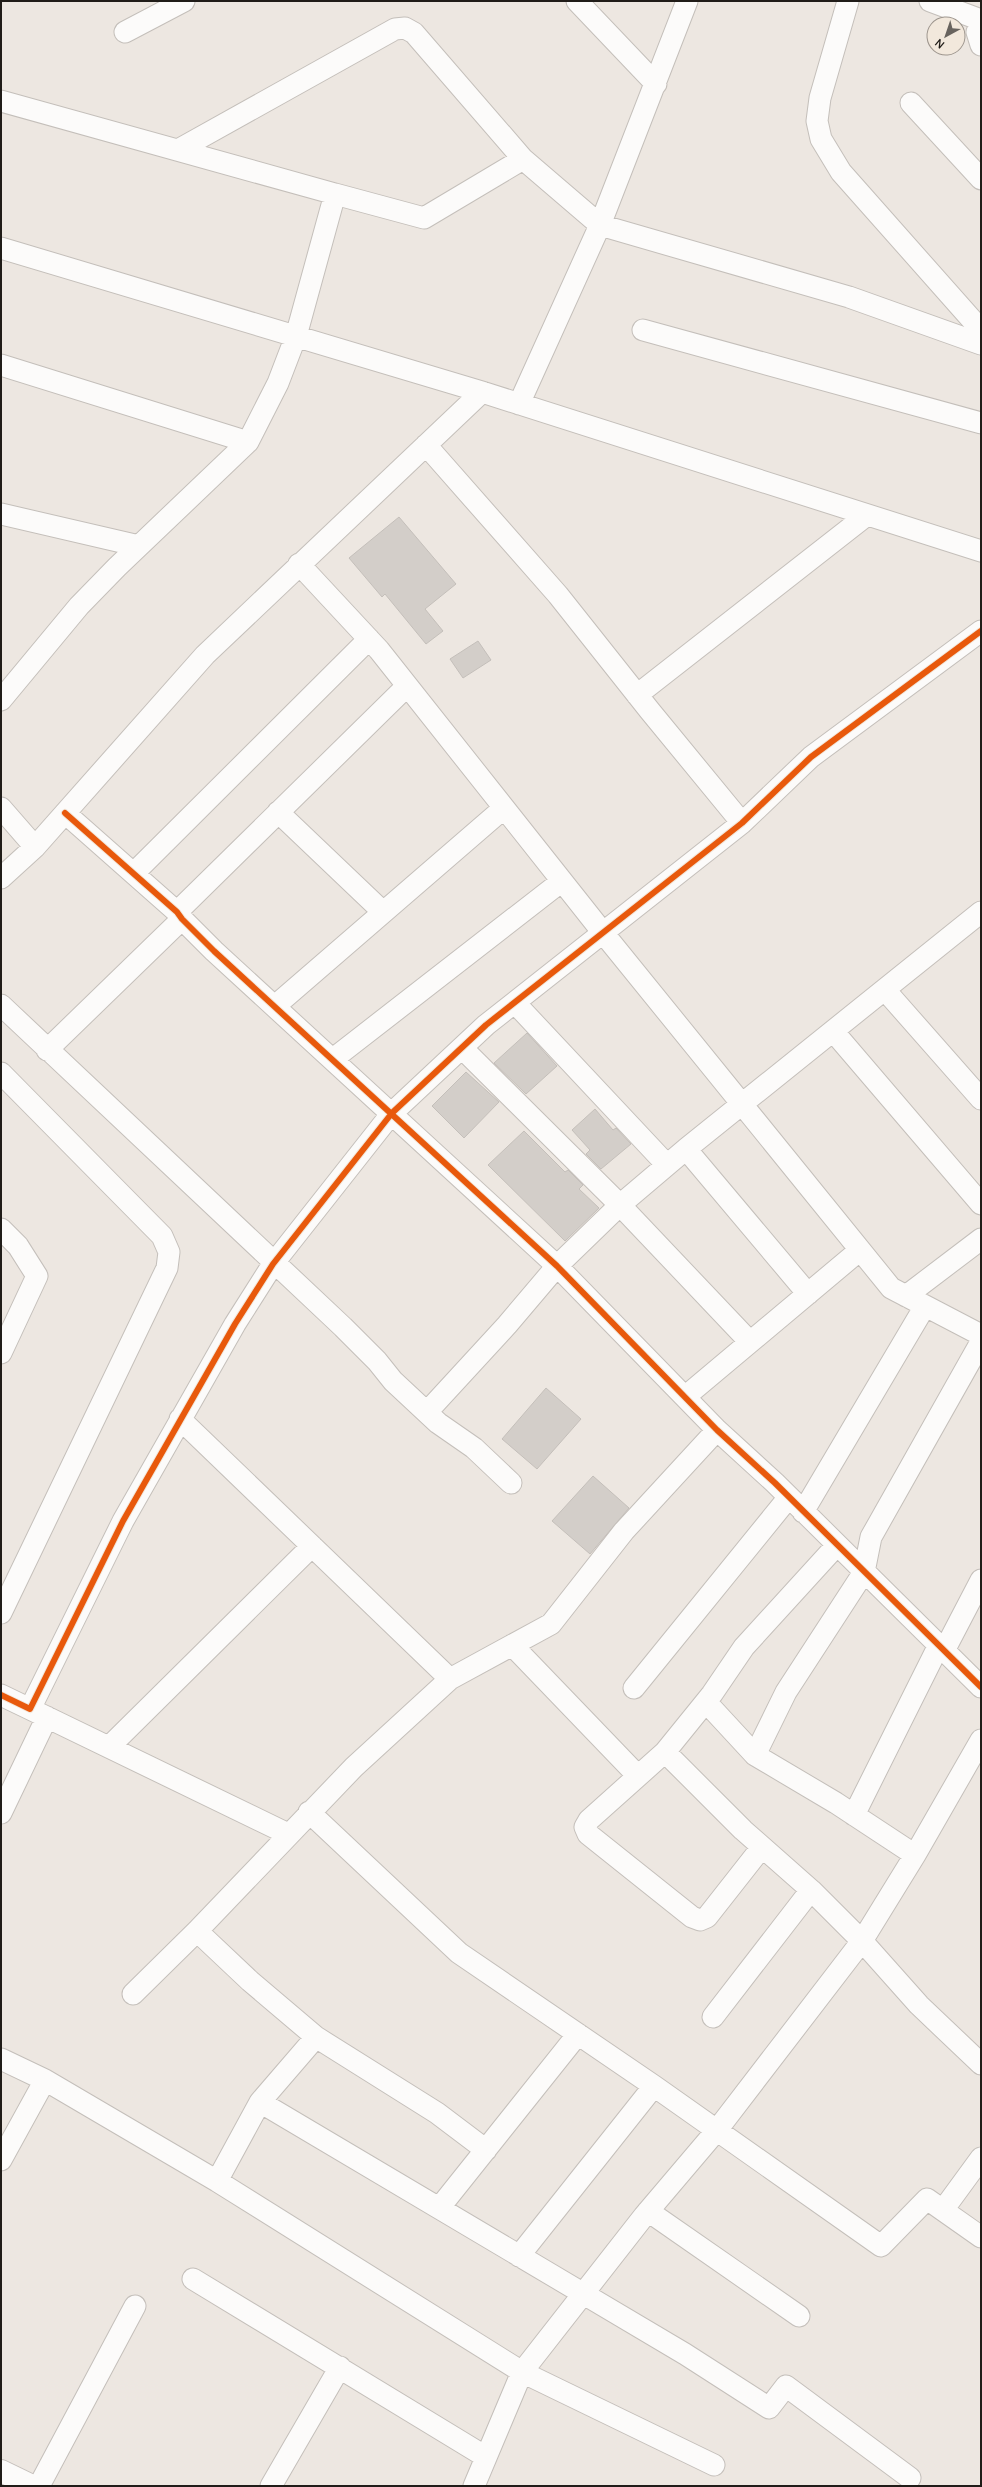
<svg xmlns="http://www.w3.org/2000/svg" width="982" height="2487" font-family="Manrope,sans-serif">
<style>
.building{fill:#d3cec9;stroke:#c4bfba}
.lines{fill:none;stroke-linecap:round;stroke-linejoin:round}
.minor-casing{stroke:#c4bfba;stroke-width:23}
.major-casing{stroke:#c4bfba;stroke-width:24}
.minor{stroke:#fcfbfa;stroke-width:21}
.major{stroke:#fcfbfa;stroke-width:22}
.cycleway-casing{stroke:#f2e8dc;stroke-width:8}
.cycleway{stroke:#e8590c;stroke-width:6}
</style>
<rect width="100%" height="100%" fill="#ede7e1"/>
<!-- building -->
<path class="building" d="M399,517L456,584L425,609L443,631L426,644L385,594L382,597L349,558Z
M478,641L491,660L463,678L450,659Z
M527,1033L557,1066L526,1094L494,1063Z
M466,1072L499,1102L464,1138L432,1106Z
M595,1109L613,1130L616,1128L631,1144L601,1169L586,1154L590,1150L572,1130Z
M524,1131L565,1172L568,1170L583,1185L579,1189L599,1208L565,1241L488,1165Z
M546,1388L581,1419L537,1469L502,1439Z
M593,1476L629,1508L590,1554L552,1521Z"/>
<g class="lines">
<!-- minor casing -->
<g class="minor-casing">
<path id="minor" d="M577,1L656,84
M848,1L820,98L817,121L821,139L841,172L981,330
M930,1L981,20
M981,25L977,32L981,45
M125,32L184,1
M1,101L335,194
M911,103L981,179
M178,150L395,29L405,28L414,33L523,159
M1,248L482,392L981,551
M643,330L981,423
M1,365L248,442L278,383L296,336L335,194L424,218L523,159L600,225L849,297L981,344
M519,404L600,225L687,1
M426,445L558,595L650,711L742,823
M1,514L139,546
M299,564L379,650L604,934L891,1288L981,1335
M637,695L867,515
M1,700L79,606L117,567L248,442
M1,808L35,847
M278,812L383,912
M65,813L177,912L182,919L214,951L557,1266L717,1430L775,1483L981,1687
M134,873L369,639
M1,878L35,847L205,655L482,392
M177,912L407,686
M885,990L981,1099
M515,1003L667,1165
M1,1005L343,1327L377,1361L393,1381L438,1423L474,1448L511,1483
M275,1006L504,808
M833,1031L981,1204
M462,1048L620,1205L750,1342
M47,1050L182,919
M333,1059L562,881
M1,1073L162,1236L169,1252L167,1268L1,1613
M686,1149L808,1294
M1,1229L18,1246L37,1276L1,1353
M906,1296L981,1239
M686,1396L860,1250
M427,1412L507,1325L557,1266L620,1205L686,1149L981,912
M180,1419L450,1679
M803,1512L925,1306
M512,1645L638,1776
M944,1651L981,1580
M634,1688L789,1497
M1,1695L30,1709L123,1521L235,1324L273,1264L392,1113L486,1025L742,823L811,757L981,631
M706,1702L755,1755L836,1803L915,1855
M30,1709L288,1834
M109,1747L312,1546
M665,1752L743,1830L811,1890L862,1941L919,2005L981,2064
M755,1755L786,1692L864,1572L871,1537L981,1342
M309,1812L459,1953L654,2086L881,2246L927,2199L981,2237
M1,1813L47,1717
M854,1815L939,1645
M762,1847L707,1917L700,1920L692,1917L588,1834L585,1827L589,1820L665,1752L712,1694L744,1647L837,1545
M197,1931L250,1981L316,2037L437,2113L486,2150
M133,1994L197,1931L354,1767L450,1679L551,1624L624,1531L717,1430
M713,2017L811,1890
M1,2059L45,2080L217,2181L522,2372L474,2486
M260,2102L685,2354L769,2408L786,2386L910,2478
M1,2160L45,2080
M217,2181L260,2102L316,2037
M440,2207L578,2034
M943,2210L981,2158
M648,2211L799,2316
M519,2256L654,2086
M193,2279L486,2457
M714,2465L522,2372L644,2216L717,2130L862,1941L915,1855L981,1740
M39,2486L135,2306
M271,2486L340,2367"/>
</g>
<!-- major casing -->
<g class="major-casing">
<path id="major" d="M1,2471L32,2486"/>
</g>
<!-- minor -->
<use href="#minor" class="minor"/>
<!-- major -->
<use href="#major" class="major"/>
<!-- cycleway casing -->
<g class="cycleway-casing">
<path id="cycleway" d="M65,813L177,912L182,919L214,951L557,1266L717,1430L775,1483L981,1687
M1,1695L30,1709L123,1521L235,1324L273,1264L392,1113L486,1025L742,823L811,757L981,631"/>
</g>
<!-- cycleway -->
<use href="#cycleway" class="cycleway"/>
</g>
<!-- border -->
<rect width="982" height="2487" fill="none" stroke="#201c18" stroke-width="4"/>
<!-- north arrow -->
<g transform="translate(946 36) rotate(220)"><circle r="19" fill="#f2e8dc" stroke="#9e968e"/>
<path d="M0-3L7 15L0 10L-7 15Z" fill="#68635e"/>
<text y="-6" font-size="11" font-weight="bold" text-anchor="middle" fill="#201c18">N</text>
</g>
</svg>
